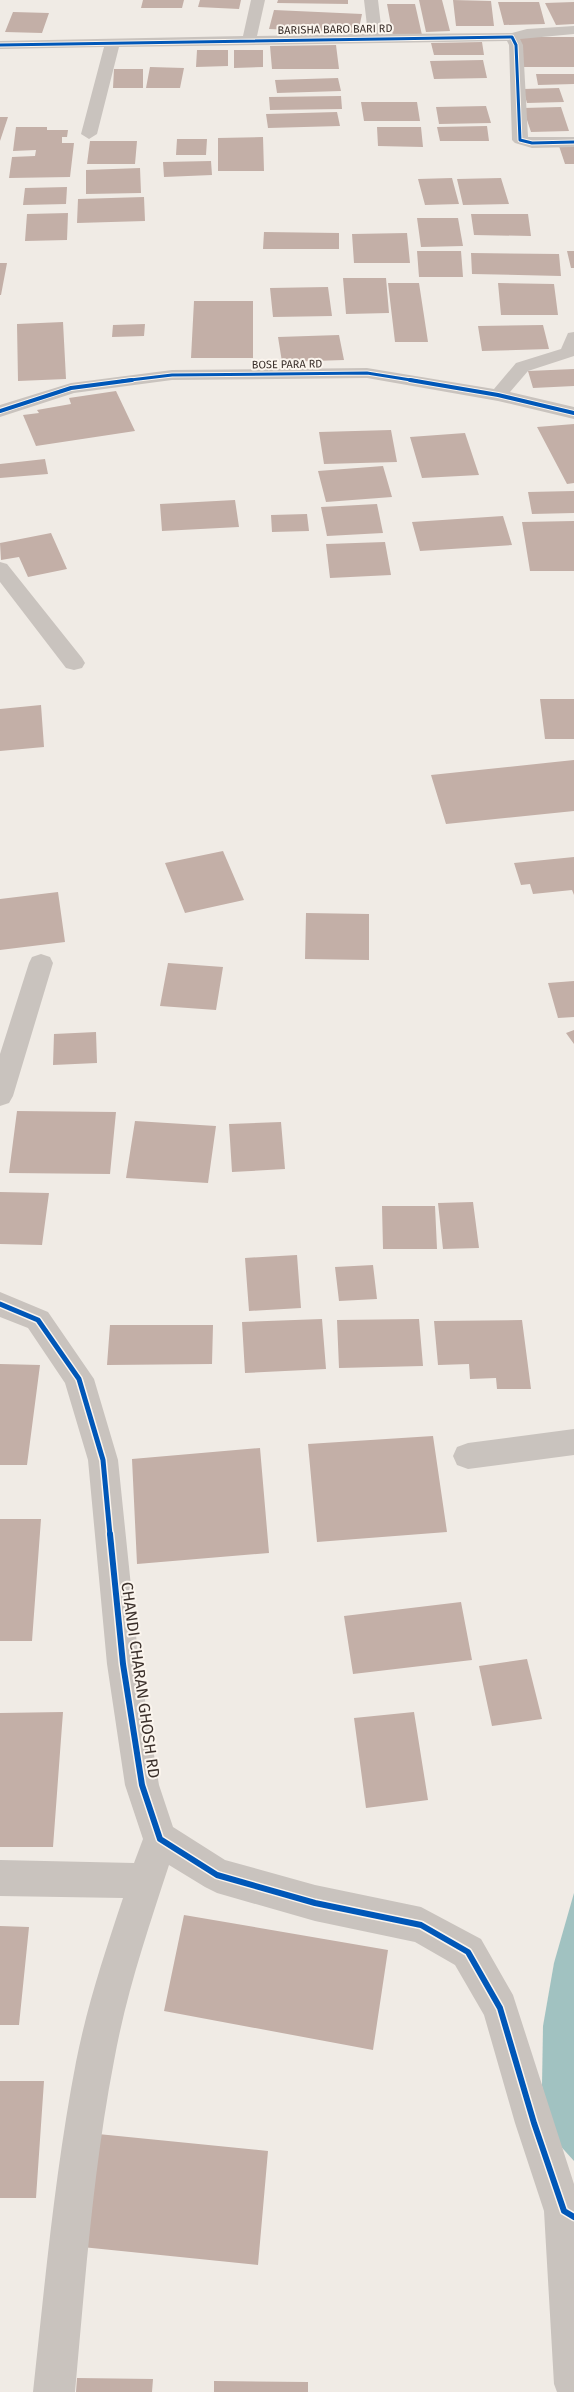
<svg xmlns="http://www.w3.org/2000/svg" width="574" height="2392" font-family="'Fira Sans',sans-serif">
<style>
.water{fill:#a1c2c1}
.building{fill:#c3afa7}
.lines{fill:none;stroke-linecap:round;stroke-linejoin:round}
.minor{fill:#c9c3be;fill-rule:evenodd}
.cycleway-far3-casing{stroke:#fbf5ee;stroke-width:5}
.cycleway-far2-casing{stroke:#fbf5ee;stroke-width:6}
.cycleway-far1-casing{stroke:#fbf5ee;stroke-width:8}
.cycleway-casing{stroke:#fbf5ee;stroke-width:9}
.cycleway-far3{stroke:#0057b8;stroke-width:3}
.cycleway-far2{stroke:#0057b8;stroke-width:4}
.cycleway-far1{stroke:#0057b8;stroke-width:5}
.cycleway{stroke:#0057b8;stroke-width:6}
.labels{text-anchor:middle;stroke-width:4;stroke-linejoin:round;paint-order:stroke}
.far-street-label{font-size:11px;fill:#3b302b;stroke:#fbf5ee}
.near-street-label{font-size:16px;fill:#3b302b;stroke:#fbf5ee}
</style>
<rect width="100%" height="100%" fill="#f0ebe5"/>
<!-- water -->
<path class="water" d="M574,1893V2161L556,2141L542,2086L543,2026L554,1963Z"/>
<!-- building -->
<path class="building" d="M143,0H184L182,8H141Z
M200,0H241L239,9L198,7Z
M278,0H348V4L277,3Z
M419,0H442L450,31L426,32Z
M453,0L491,1L494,26H456Z
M498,2H539L545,24L504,25Z
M574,2V24L556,25L545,3Z
M387,4H415L422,35L393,36Z
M274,10L362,14L358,33L269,29Z
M13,12L49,13L42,33L5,32Z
M519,37H574V67H523Z
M482,42L484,55H434L431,43Z
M336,45L339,69H272L270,46Z
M197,50H228V66L196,67Z
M234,50H263V67L234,68Z
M483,60L487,78L434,79L430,61Z
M150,67L184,68L180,88H146Z
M114,69H143V88H113Z
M536,74H574V84L538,85Z
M338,78L341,91L277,93L275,80Z
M559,88L564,102L527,103L523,89Z
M341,96L342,109L270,110L269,97Z
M361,102H417L420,121H364Z
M486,106L491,123L439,124L436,107Z
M561,107L569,131L531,132L523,108Z
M337,112L340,126L268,128L266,114Z
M0,117H8L0,141Z
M487,126L489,141H440L437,127Z
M16,127H47V130H68L67,137H62V143H74L70,177L9,178L12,157L35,156L36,150L13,151Z
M377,127H421L423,147L378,146Z
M263,137L264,171H218V138Z
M177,139H207L206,155H176Z
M90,141H137L135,164H87Z
M574,142V164H565L558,143Z
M211,161L212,175L164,177L163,162Z
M140,168L141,193L86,194V170Z
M452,178L459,204L425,205L418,179Z
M501,178L509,204L463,205L457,179Z
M67,187L66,204L23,205L25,188Z
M144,197L145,221L77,223L78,199Z
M68,213L67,240L25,241L27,214Z
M471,214H528L531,236L474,235Z
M417,218H458L463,246L421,247Z
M264,232L339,233V249H263Z
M407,233L410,263H354L352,234Z
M417,251H461L463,277H419Z
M567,251H574V268H571Z
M471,253L559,254L561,276L472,274Z
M0,263H7L1,295H0Z
M343,278H386L389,313L346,314Z
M388,283H419L428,342H395Z
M498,283L554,284L558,315H501Z
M328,287L332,316L273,317L270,288Z
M194,301H253V358H191Z
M63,322L66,379L18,381L17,324Z
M145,324L144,336L112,337L113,325Z
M543,325L549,349L482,351L478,326Z
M339,335L344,360L282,362L278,337Z
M574,369V386L533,388L528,371Z
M116,391L135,431L36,446L23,415L39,413L37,410L71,404L69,398Z
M574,424V483L567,484L537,427Z
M391,430L397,462L324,464L319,432Z
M465,433L479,475L422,478L410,437Z
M45,459L48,474L0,478V464Z
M383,466L392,497L326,502L318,471Z
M574,491V513L532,514L528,492Z
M235,500L239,527L162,531L160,504Z
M377,504L383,533L327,536L321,507Z
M307,514L309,531L272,532L271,515Z
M503,516L512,545L420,551L412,522Z
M574,521V571H530L522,522Z
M51,533L67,569L28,577L19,557L1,560L0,543Z
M385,542L391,575L330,578L326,544Z
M540,699H574V739H545Z
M41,705L44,747L0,751V709Z
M574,760V811L446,824L431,775Z
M223,851L244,900L185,913L165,863Z
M574,857V895L572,890L533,894L530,884L521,885L514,863Z
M58,892L65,942L0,950V899Z
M306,913L369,914V960L305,959Z
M168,963L223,967L216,1010L160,1006Z
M574,981V1017L558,1018L548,983Z
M574,1030V1044L566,1033Z
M96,1032L97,1063L53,1065L54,1034Z
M17,1111L116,1112L110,1174L9,1173Z
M135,1121L216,1126L208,1183L126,1178Z
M281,1122L285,1169L232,1172L229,1124Z
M0,1192L49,1193L42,1245L0,1244Z
M473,1202L479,1248L443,1249L438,1203Z
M382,1206H435L437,1249H383Z
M297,1255L301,1308L249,1311L245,1258Z
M373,1265L377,1299L339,1301L335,1267Z
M322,1319L326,1369L245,1373L242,1322Z
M419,1319L423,1366L339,1368L337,1320Z
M522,1320L531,1389H497L496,1378L470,1379L469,1364L438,1365L434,1321Z
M110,1325H213L212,1364L107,1365Z
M0,1364L40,1365L27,1465H0Z
M433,1436L447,1532L317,1542L308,1444Z
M260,1448L269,1553L137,1564L132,1459Z
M0,1519H41L32,1641H0Z
M461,1602L472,1660L353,1674L344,1616Z
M527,1659L542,1719L492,1726L479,1666Z
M63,1712L53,1847H0V1713Z
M414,1712L428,1800L366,1808L354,1718Z
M184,1915L388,1950L373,2050L164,2011Z
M0,1926L29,1927L19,2025H0Z
M0,2081H44L36,2198H0Z
M98,2134L268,2151L258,2265L82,2247Z
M77,2378L153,2379L152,2392H76Z
M214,2381L308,2382V2392H214Z"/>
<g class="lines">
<!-- minor -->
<path class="minor" d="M251,0H265L257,36L368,34L364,0H378L382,34L512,33L527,29L574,26V34L520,39L523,45L528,137H574V147L532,148L515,143L512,140L509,45L507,41L119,47L97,134L89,139L81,134L104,47L0,49V41L243,36Z
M574,332V356L528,371L510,392L574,407V419L498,401L367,378L172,380L74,393L0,417V405L71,383L172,370L367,368L494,389L516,363L561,349L568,333Z
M0,562L7,564L82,658L85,663L82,668L74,670L66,668L0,582Z
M41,954L50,957L53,963L13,1096L9,1103L0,1106V1054L29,963L32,957Z
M0,1292L48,1312L94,1379L118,1460L139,1664L159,1785L173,1827L225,1860L315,1885L421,1907L481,1939L513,1995L574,2184V2392H557L554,2384L544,2211L515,2123L484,2015L455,1965L415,1942L315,1921L217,1893L205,1887L169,1865C148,1929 126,1994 114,2061C93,2170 85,2282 75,2392H33C45,2282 55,2171 76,2062C87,2006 105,1952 123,1898L0,1896V1860L134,1863L143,1839L125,1785L107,1664L88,1460L65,1383L28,1328L0,1317Z
M574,1429V1455L468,1469L457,1465L453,1456L457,1447L468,1443Z"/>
<!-- cycleway-far3 casing -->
<g class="cycleway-far3-casing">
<path id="cycleway-far3" d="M0,45L512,37L516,45L520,140L532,143L574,142
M122,381L172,375L367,373L417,381"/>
</g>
<!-- cycleway-far2 casing -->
<g class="cycleway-far2-casing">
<path id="cycleway-far2" d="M410,380L498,395L574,413
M0,411L71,388L132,380"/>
</g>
<!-- cycleway-far1 casing -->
<g class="cycleway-far1-casing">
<path id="cycleway-far1" d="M0,1304L38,1320L79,1379L103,1460L110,1535"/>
</g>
<!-- cycleway casing -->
<g class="cycleway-casing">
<path id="cycleway" d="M110,1534L123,1664L142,1785L160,1839L217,1875L315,1903L421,1925L468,1952L500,2008L534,2123L564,2211L574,2217"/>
</g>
<!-- cycleway-far3 -->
<use href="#cycleway-far3" class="cycleway-far3"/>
<!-- cycleway-far2 -->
<use href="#cycleway-far2" class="cycleway-far2"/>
<!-- cycleway-far1 -->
<use href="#cycleway-far1" class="cycleway-far1"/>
<!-- cycleway -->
<use href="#cycleway" class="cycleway"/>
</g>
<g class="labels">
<!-- far-street labels -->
<g class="far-street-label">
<text transform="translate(335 29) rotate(-1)" y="4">BARISHA BARO BARI RD</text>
<text transform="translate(287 364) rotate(-1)" y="4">BOSE PARA RD</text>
</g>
<!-- near-street labels -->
<g class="near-street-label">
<text transform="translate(141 1680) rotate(82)" y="6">CHANDI CHARAN GHOSH RD</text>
</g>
</g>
</svg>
